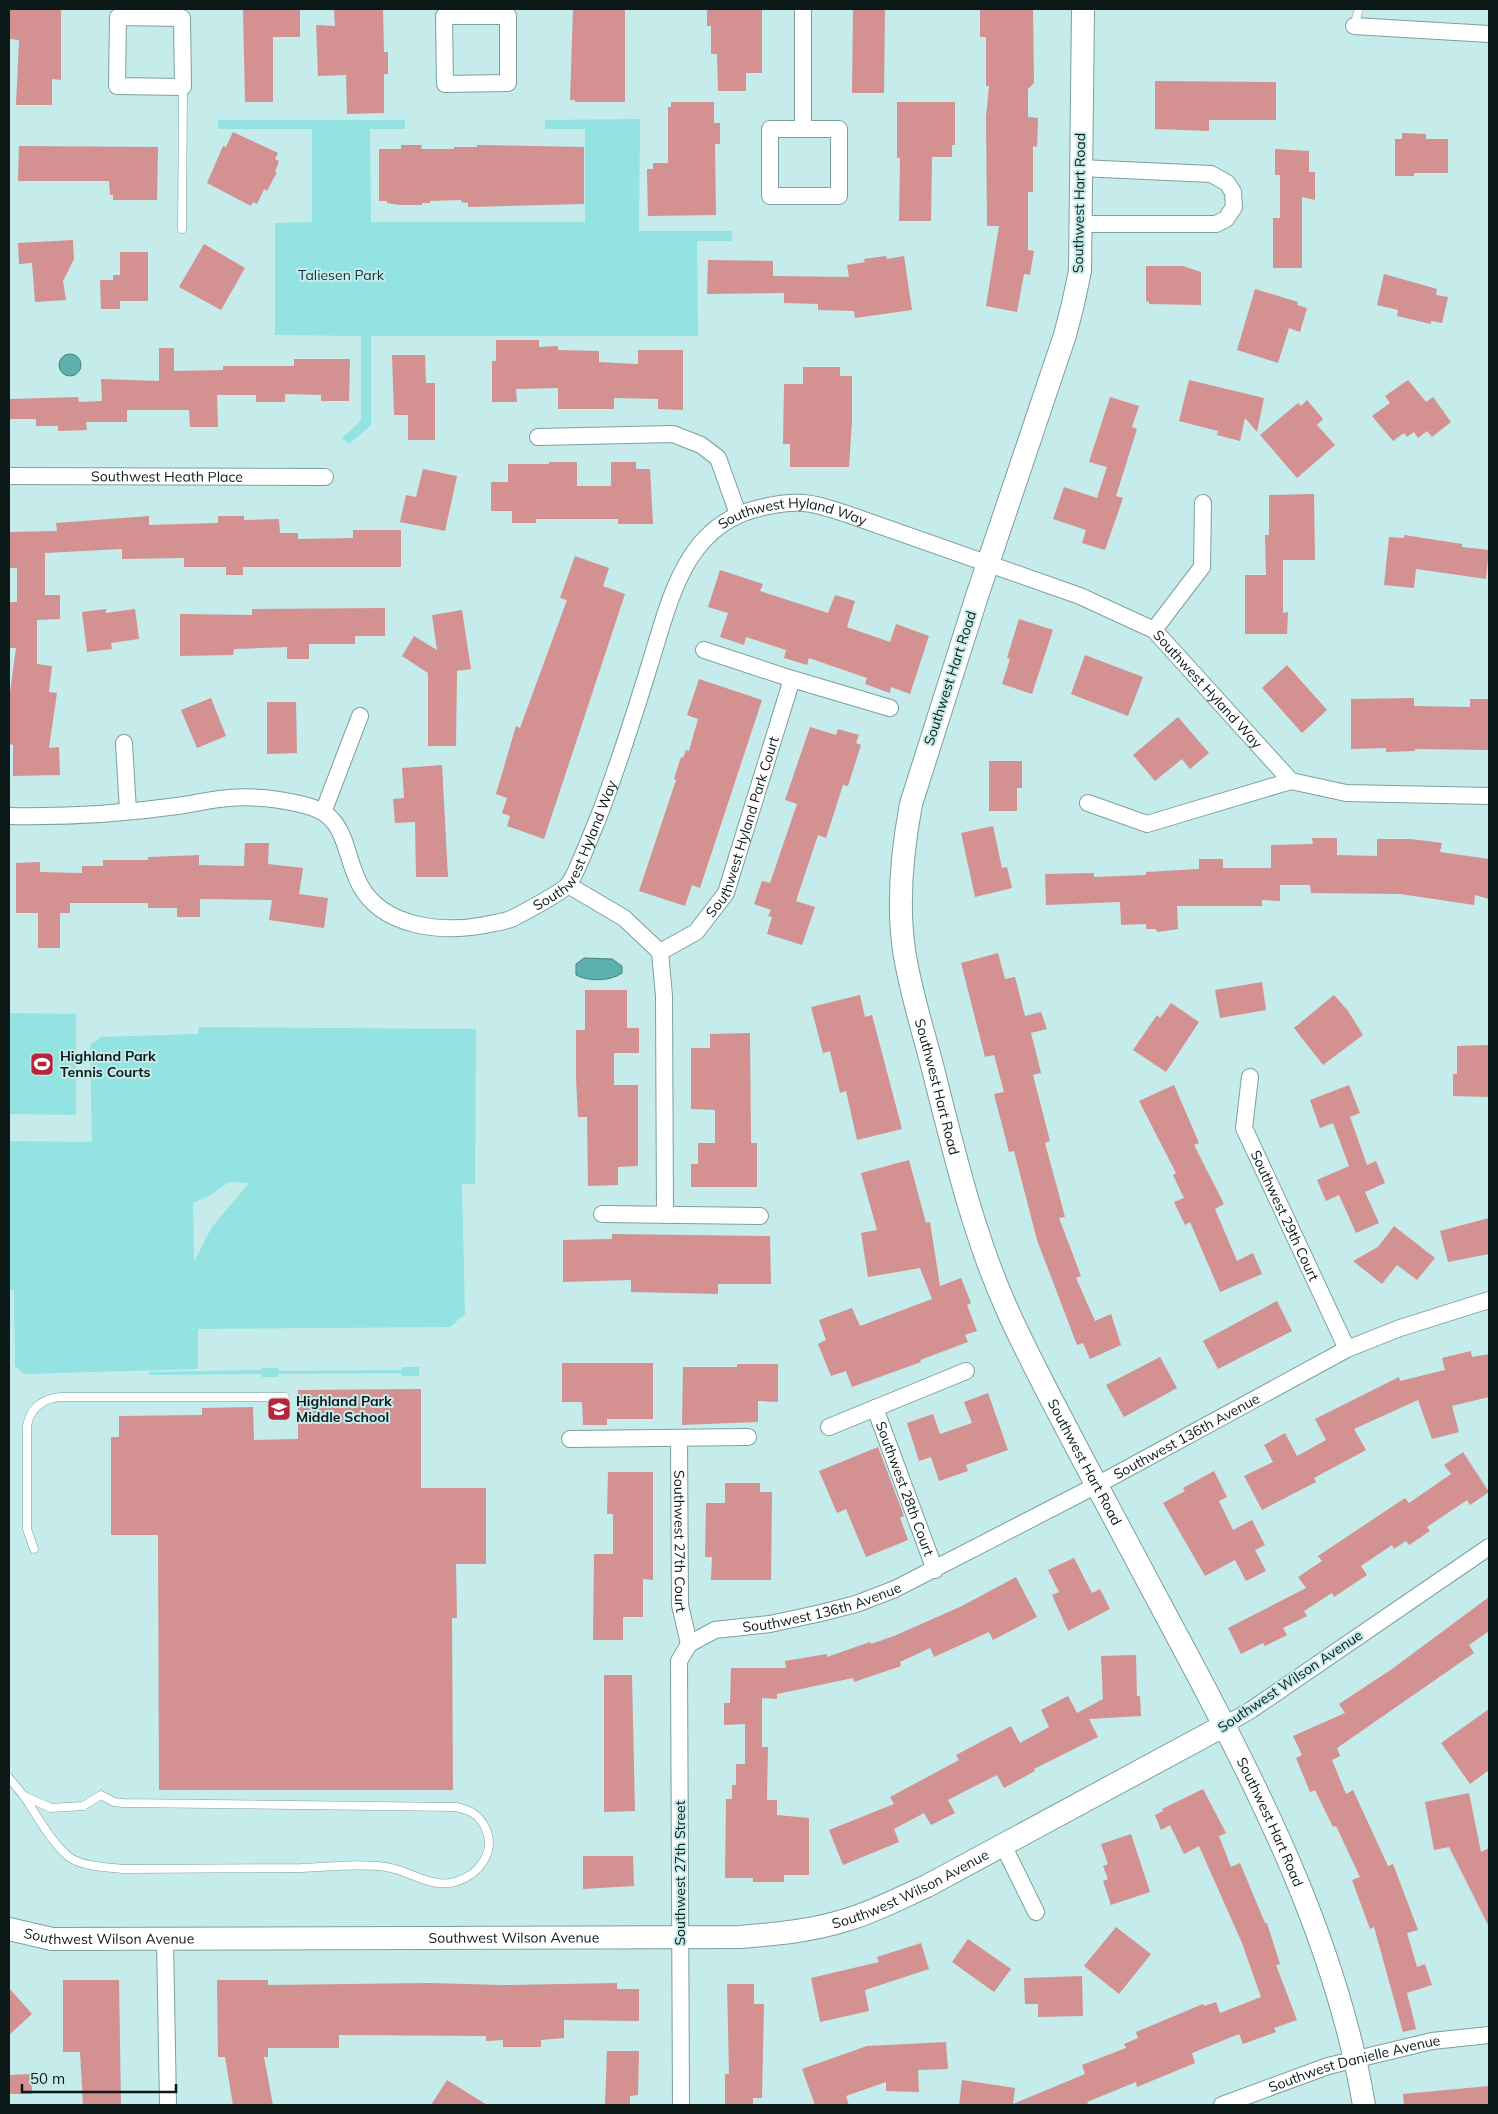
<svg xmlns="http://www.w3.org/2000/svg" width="1498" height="2114" font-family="Mulish,sans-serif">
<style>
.green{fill:#92e3e2;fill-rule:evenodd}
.water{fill:#5eb0ae;stroke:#458381}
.building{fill:#d39191}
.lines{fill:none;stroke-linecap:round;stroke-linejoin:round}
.lane-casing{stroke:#7ca09f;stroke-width:9}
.street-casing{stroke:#7ca09f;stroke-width:18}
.secondary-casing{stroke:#7ca09f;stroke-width:24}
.lane{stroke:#fff;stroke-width:8}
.street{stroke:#fff;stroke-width:16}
.secondary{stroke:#fff;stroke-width:22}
.labels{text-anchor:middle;stroke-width:4;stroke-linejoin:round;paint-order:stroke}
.street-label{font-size:14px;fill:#0b1919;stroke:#c5ebea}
.park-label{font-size:14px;fill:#0b3434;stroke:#c5ebea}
.poi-label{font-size:14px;font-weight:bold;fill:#0b1919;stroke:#c5ebea;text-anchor:start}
</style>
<rect width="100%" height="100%" fill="#c5ebea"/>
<!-- green -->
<path class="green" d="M640,119L639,231H732V241H697L698,336H371V425L349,444L342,438L361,421V336L275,335V223L312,222V129H218V120H405V129H370L371,222H585V129H545V120Z
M9,1013L76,1014V1115L9,1114Z
M199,1027L476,1029L475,1184H462L465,1314L450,1327L198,1329V1369L24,1374L15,1366L14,1290H9V1141L92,1142L90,1045L101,1037L198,1034ZM229,1182L249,1183L212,1227L194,1262L193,1203L209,1196Z
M402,1367H419V1376H402V1373L279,1374L278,1377H262L261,1374L149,1375V1372L261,1370V1368H278L279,1371L402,1370Z"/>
<!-- water -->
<path class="water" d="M59 365a11 11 0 1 1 22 0a11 11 0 1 1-22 0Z
M584,958L612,959L622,966V973C612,981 588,982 576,975V964Z"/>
<!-- building -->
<path class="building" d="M9,9H61V80L52,79V105H16L19,40L10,39L9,37Z
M243,9H300V37H273V102H245Z
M334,9H383L384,52H388V74H384V113L347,114L346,75L318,76L316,25L335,26Z
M573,9H625V102H575V100H570Z
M707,9H762V73H746V91H718L717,54H711V26H707Z
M853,9H885L884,93H852Z
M980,9H1033L1034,83L1028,89V117L1038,118L1037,147L1033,146V192H1028V250L1034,251L1030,275L1024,274L1017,312L986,306L999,226H987L986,117L989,86H986V37H980Z
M1155,81L1276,82V120H1209V131L1155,129Z
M671,102H714V123H720V144H715L716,215L648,216L647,169H653V163H668V107H671Z
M897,102H955V145H952V157H932L931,221H899L900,158H897Z
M233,132L278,153L275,159L279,161L275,172H277L267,191L264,189L257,204L253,202L251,206L207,183L223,146L226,147Z
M1402,133L1426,134V139H1448V173H1414V176H1395V139H1402Z
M401,145H422L421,149H454V147H477V145L584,147V204L468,207V203L461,202V200L430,201V203H422V205H400L387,203V201H379V149H401Z
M19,146L158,147L157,200H113V195H110L109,181H18Z
M1275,149L1309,151V172H1315V200L1302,197V268H1273V218H1280V175H1275Z
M73,240L74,259L63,281L66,300L35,302L32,263L19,264L18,243Z
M204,244L245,268L221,310L179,287Z
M120,252H148V301H120V309H101L100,280H113V275H120Z
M886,256L887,259L904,256L912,310L855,318L854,311L818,310V304L784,303V293L707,294L708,260L773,261V276L849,277L847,265L865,262L864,259Z
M1146,266H1183L1201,272V305L1149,304V302L1146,301Z
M1384,274L1437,289L1436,295L1448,297L1442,323L1431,321V324L1397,316L1398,310L1377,305Z
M1255,289L1298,302L1297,305L1307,308L1300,332L1289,328L1278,363L1237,350Z
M496,340H539V347L558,346V350L599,351V362L617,363L638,364V350H683V410L658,409V399L614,398V409H558V388L516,389L517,402H492V361H496Z
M159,348H174V371L223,370V366H294V359H350L349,401H321V395L285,394V402H256V395H217L218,427H190L189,410H127V422H86L87,430L58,431V426H36V419H9V399L78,397L79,402L102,401L101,379L159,381Z
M392,355H425L426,383H435V440H408V415H394Z
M803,367H840V376H852V421L849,467H790V444H783L784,384H803Z
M1189,380L1264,398L1257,432L1245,418L1240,441L1217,435L1218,431L1179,421Z
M1408,380L1426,402L1433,397L1451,422L1432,437L1427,431L1418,438L1414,432L1407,437L1404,433L1393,441L1372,416L1390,403L1385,396Z
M1110,397L1139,406L1132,427L1137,429L1116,496L1123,498L1105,550L1082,543L1086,530L1053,519L1064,487L1097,498L1107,467L1089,462Z
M1307,400L1323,419L1317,425L1335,445L1297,478L1260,435L1298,403L1301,406Z
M549,462H577V486H611V462H636V469H650L653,524H618V519H536V523H512V511H491V482H508V464H549Z
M423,469L457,476L445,531L400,522L406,495L416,497Z
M1314,494L1315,560H1283V613L1288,612L1287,634H1245V575H1266L1265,535H1269V495Z
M149,516V525L218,523V516H244V520L279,519L280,533H298V539L353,538V530H401V567H243V575H226V567H184V558L122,559V549L45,553V595H60V619L37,620V664L52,666L49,692L57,693L49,748L59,747L60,775L13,776V745L9,744V700L16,648H9V602H17V568H9V532L57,531L56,523Z
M1404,535L1462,544V547L1489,550L1486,579L1416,569L1414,588L1384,585L1389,537L1404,538Z
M575,556L609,568L603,586L625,594L544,839L507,826L510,816L502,813L507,798L496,794L516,726L520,728L567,600L560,598Z
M720,570L763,584L760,591L828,613L835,595L855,601L847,627L890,642L896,624L929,636L910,694L891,687L890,693L865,684L867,678L809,658L807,665L784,658L786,650L746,637L744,645L720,637L728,613L708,607Z
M385,608V636H355V644H309V659H287V647L234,649L233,655L180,656V614L252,615V609Z
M106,609V613L135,609L139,639L111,643L112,649L87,652L82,612Z
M462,610L471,669L457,671L456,746H428V673L402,656L414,636L437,650L432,615Z
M1019,619L1053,630L1032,694L1002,684L1010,659L1007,658Z
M1085,655L1143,677L1128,716L1071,694Z
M1287,665L1327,710L1302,733L1262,688Z
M699,679L762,700L700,888L692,885L685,906L639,891L676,780L674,779L681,757L683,758L686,750L689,751L698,719L687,715Z
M211,698L226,736L197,748L181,710Z
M1414,698V706L1470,707V699H1489L1488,750L1415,749V751L1386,752V748L1351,749V699Z
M267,702H296L297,753L267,754Z
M1178,717L1209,753L1190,769L1182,759L1155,781L1133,755Z
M810,727L836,735L838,729L859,735L856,743L861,745L848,786L843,785L826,838L818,835L796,901L815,907L802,945L767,934L772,917L768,916L771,910L754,904L762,881L770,883L797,804L785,800Z
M989,761H1022V788H1017V811H989Z
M442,765L448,877H416L415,822L395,823L393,799L404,798L402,768Z
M993,826L1002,868L1007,867L1012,888L975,897L961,833Z
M1312,838H1337V855L1377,856V839H1411L1442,843L1440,852L1489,859V899L1475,895L1474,905L1400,894L1311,893L1310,885H1280V901L1262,900V906H1177L1178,929L1158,932L1155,929H1146V924L1121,925L1120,902L1046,905L1045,874L1094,873V877L1146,875V872L1199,869V859H1223V868H1271V845L1313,844Z
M245,843H269L268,864L303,868L299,894L328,898L324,928L269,920L272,900L200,899V917H177V908H148V903H70V913H60V948H38V913H16V863L40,862V872L82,873V866H103V860H148V857L199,855V865L244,866Z
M998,953L1005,979L1015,977L1025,1016L1041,1012L1047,1029L1031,1033L1041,1073L1033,1075L1050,1141L1045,1143L1065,1217L1059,1218L1081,1276L1076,1278L1095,1321L1111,1314L1121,1345L1090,1359L1083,1343L1077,1345L1037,1240L1014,1151L1009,1152L994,1094L1004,1092L994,1055L985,1057L961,963Z
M1262,982L1266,1010L1220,1018L1215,990Z
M585,990H627V1028H639V1053H614V1085H638V1166L618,1167V1185L588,1186L587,1117H578L576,1079V1030H585Z
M860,995L865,1017L872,1015L902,1129L857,1140L846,1091L840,1093L830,1051L823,1053L811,1007Z
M1334,995L1348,1011L1363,1035L1323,1065L1294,1028Z
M1171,1003L1199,1022L1166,1072L1133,1050L1157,1015L1160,1018Z
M750,1033L751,1143H757V1187H691V1164H698V1143H715V1110L691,1109V1048H710V1034Z
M1489,1045V1097L1453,1096V1074H1457V1046Z
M1174,1085L1199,1143L1194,1145L1224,1204L1215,1209L1237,1261L1253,1253L1262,1274L1220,1292L1190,1222L1185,1225L1174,1202L1184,1198L1173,1175L1176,1173L1139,1101Z
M1349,1085L1360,1113L1350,1117L1367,1165L1376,1161L1385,1183L1365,1192L1379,1223L1356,1233L1339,1195L1326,1201L1317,1180L1349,1166L1333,1123L1320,1128L1310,1100Z
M909,1160L926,1223L930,1222L940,1286L961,1278L971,1303L967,1305L977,1331L965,1335L968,1342L920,1360L921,1362L852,1387L846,1371L831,1376L818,1344L826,1340L819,1320L852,1308L860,1326L932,1299L920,1268L868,1277L861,1233L877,1230L861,1173Z
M1489,1218V1254L1448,1262L1440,1231Z
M1394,1226L1435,1258L1417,1280L1397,1265L1382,1284L1353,1261L1378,1247Z
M612,1234L770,1236L771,1284H718V1294L631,1292V1280L563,1282V1240L612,1239Z
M1277,1301L1292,1331L1218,1369L1203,1341Z
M1471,1351L1472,1357L1489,1354V1397L1452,1406L1459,1432L1432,1439L1418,1400L1354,1429L1366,1450L1314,1478L1316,1482L1262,1510L1244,1476L1273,1462L1264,1445L1285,1433L1297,1456L1326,1440L1315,1419L1399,1377L1400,1381L1445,1370L1442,1358Z
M1160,1357L1177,1388L1124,1417L1106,1385Z
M562,1363H653V1419H607V1425H583L582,1402H562Z
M737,1364H778V1402L758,1401V1422L682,1425L683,1367H737Z
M421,1389V1488H486V1564H456L457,1618H452L453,1790H159L158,1535H111V1437H119V1416L202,1415V1408L253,1407L254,1440L298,1439V1390Z
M988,1393L1008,1450L966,1465L968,1471L939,1481L931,1457L919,1461L907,1423L933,1414L940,1434L972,1423L964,1402Z
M878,1447L904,1516L900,1518L908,1540L866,1557L846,1509L837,1513L819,1471Z
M1463,1452L1489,1492L1470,1505L1467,1500L1427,1527L1430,1531L1409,1545L1406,1541L1394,1549L1392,1545L1361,1566L1367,1575L1334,1597L1332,1593L1304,1611L1307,1616L1283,1628L1287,1635L1265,1646L1263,1643L1241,1654L1228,1628L1306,1588L1298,1577L1322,1561L1318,1556L1405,1498L1409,1503L1451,1474L1444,1465Z
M1214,1471L1227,1497L1219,1501L1233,1530L1252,1520L1265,1545L1255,1550L1266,1571L1246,1581L1235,1560L1205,1576L1163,1503L1185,1491L1183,1488Z
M608,1472H653V1580L643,1579V1617H623V1640H593L594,1554H613V1514H607Z
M725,1483H760V1492H772L771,1580H711L712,1557H705L706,1503H725Z
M1074,1558L1092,1593L1100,1589L1110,1609L1068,1631L1052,1595L1059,1592L1048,1570Z
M1016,1577L1037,1617L993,1640L989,1632L934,1657L930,1648L900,1662L901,1666L854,1682L853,1678L777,1694V1699L762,1698V1747H768L767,1800H777V1815L809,1818V1875H784V1882H753V1878H725L726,1799H732V1785H736V1764H745V1724L724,1725V1703H730L731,1668H786L785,1661L827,1654V1657L870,1642L871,1644L894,1636L962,1606Z
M1489,1597V1631L1469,1645L1474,1653L1337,1748L1340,1756L1332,1760L1346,1794L1353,1790L1388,1866L1393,1864L1418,1930L1407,1933L1417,1967L1425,1964L1432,1985L1407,1993L1416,2029L1403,2032L1374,1927L1370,1929L1352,1880L1360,1877L1336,1826L1333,1827L1315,1790L1310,1792L1296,1758L1302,1755L1293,1736L1345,1713L1339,1704L1392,1669Z
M1136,1655L1137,1696H1140L1141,1716L1089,1719L1098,1737L1034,1769L1035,1771L1004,1788L997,1775L969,1789L948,1800L955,1813L931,1825L924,1813L894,1829L899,1842L843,1865L829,1830L894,1804L890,1797L959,1760L956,1755L1011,1726L1020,1743L1049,1727L1041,1710L1068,1696L1077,1713L1103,1699L1101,1656Z
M604,1675H632L635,1811L604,1812Z
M1489,1709V1770L1470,1784L1441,1743Z
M1203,1789L1226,1833L1219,1836L1231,1867L1240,1863L1265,1923H1267L1280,1964L1276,1965L1297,2020L1274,2028L1276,2032L1243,2044L1239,2034L1192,2053L1195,2063L1137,2087L1136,2082L1087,2102L1089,2105H959L962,2080L1015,2088L1013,2104L1085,2074L1082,2065L1126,2048L1124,2044L1138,2038L1136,2032L1203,2004L1204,2006L1216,2002L1220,2013L1261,1997L1242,1943L1199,1846L1184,1854L1170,1825L1161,1830L1155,1815L1163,1811L1162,1809Z
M1469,1793L1481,1852L1489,1848V1927L1449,1847L1434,1850L1425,1802Z
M1131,1834L1150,1892L1111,1905L1103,1881L1108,1879L1103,1866L1108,1864L1101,1844Z
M583,1856H633L634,1886L583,1889Z
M1116,1927L1151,1954L1119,1994L1084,1966Z
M968,1939L1011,1969L994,1992L952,1962Z
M921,1943L929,1969L865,1990L869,2011L820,2022L811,1978L879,1962L877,1957Z
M1082,1976L1083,2016L1038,2017V2004H1025L1024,1978Z
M63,1980H119L121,2105H83L80,2052H63Z
M217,1980H268V1985L429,1983L503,1985L617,1983V1989H639V2021L564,2020V2038L541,2040V2047H503V2040L486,2041V2036L339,2035V2048H268V2057H264L273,2105H233L225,2057H218Z
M727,1984H754V2004H764L762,2098H753V2105H725V2074H729Z
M9,1988L32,2014L9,2035Z
M946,2042L948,2069L918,2070L919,2092L886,2091V2082L846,2096L849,2105H815L802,2069L867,2046Z
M607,2051H639L638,2095L630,2096V2105H605Z
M31,2074L32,2094H9V2075Z
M447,2080L487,2105H431Z
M1489,2086V2105H1404L1403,2094Z"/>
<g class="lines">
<!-- lane casing -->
<g class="lane-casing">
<path id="lane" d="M1354,26L1359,9
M182,229L183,87
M34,1549L27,1529V1426C30,1408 43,1398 61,1397H285
M9,1778L24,1796L51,1808L83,1806L101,1795L114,1802L123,1803L456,1807C470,1810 478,1814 485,1827C497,1852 479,1875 455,1882C431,1889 409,1870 386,1867C359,1863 329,1867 302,1868C242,1868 183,1869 123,1869C107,1867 83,1867 69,1857C51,1842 37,1816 24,1796"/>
</g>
<!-- street casing -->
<g class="street-casing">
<g id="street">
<path d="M444,16H508V83L445,84Z"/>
<path d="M118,17L182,18L183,87L117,86Z"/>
<path d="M1354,26L1489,34"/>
<rect x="770" y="129" width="69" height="67"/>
<path d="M803,129V9"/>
<path d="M1080,224H1216L1226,219L1234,207L1233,192L1227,183L1211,174L1080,168"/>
<path d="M538,437L673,434L701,445L718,458L738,514"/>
<path id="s1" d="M9,476L325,477"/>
<path d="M1154,630L1202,567L1203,503"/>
<path d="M704,650L792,679"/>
<path d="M124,743L128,811"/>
<path d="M1088,803L1147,824L1291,781"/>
<path d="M324,810L360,716"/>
<path id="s2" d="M9,816C65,817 121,814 177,806C194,804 212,799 229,798C254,796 280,799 304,805C349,815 342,851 360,885C383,928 443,933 485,925C494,923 505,922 513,918C523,913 562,892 568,885C576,876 591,834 597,821C617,770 633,719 649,667C670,601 684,522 764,507C777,504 791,502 804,503C817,504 831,509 844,513L1080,596L1154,630L1291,781L1346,793L1489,796"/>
<path d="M568,885L624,918L660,952L664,996L665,1215"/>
<path id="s3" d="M660,952L696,932L726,893L792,679L890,708"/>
<path id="s4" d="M1250,1077L1244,1128L1347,1349"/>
<path d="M602,1214L760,1216"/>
<path id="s5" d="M875,1408L935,1570"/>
<path d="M829,1427L966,1371"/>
<path d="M570,1439L748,1437"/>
<path id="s6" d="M679,1439L680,1605L689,1644"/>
<path id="s7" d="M689,1644L715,1630L770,1624L821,1613L856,1604L895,1589L1097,1485L1347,1349L1400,1328L1489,1300"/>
<path d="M1225,1725L1251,1710L1489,1547"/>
<path d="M1003,1845L1036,1912"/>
<path d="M165,1939L168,2105"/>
<path d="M681,2105L679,1661L689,1644"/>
<path id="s8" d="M1222,2105L1328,2066L1432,2041L1489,2035"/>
</g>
</g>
<!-- secondary casing -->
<g class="secondary-casing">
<g id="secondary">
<path id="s9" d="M1083,9L1080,271L1073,304L1065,335L978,593L911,804C902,852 897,901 904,950C910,991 924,1033 934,1073C954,1152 973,1233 1006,1307C1028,1357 1054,1404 1079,1452C1117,1522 1154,1592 1191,1662C1266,1803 1337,1947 1364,2105"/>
<path id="s10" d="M9,1929L52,1939L740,1937C776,1934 811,1931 846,1920C874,1912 900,1898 927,1886L1225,1725"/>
</g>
</g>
<!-- lane -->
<use href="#lane" class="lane"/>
<!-- street -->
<use href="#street" class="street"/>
<!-- secondary -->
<use href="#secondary" class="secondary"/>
</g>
<!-- icons -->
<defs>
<g id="stadium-square" transform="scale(1.25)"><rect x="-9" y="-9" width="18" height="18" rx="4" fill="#b7253a" stroke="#c5ebea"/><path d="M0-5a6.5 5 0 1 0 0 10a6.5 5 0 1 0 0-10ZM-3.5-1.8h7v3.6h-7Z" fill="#fff"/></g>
<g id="school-square" transform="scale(1.25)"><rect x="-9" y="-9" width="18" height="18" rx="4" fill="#b7253a" stroke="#c5ebea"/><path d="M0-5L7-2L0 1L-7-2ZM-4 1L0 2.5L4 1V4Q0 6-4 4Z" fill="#fff"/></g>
</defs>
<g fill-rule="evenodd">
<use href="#stadium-square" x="42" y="1064"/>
<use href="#school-square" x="279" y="1409"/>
</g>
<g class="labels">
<!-- street labels -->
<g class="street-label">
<text transform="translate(1079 203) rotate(-89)" y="5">Southwest Hart Road</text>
<text dy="5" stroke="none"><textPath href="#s1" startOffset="158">Southwest Heath Place</textPath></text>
<text dy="5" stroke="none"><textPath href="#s2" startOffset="1104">Southwest Hyland Way</textPath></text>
<text transform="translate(950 678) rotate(-72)" y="5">Southwest Hart Road</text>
<text dy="5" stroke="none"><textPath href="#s2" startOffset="1569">Southwest Hyland Way</textPath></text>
<text dy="5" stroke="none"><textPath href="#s3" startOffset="158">Southwest Hyland Park Court</textPath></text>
<text dy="5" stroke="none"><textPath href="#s2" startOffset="670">Southwest Hyland Way</textPath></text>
<text dy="5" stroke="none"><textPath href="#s9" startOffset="1109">Southwest Hart Road</textPath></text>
<text dy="5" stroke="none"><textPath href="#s4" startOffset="148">Southwest 29th Court</textPath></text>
<text dy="5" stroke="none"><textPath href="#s7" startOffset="544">Southwest 136th Avenue</textPath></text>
<text dy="5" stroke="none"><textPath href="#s9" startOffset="1514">Southwest Hart Road</textPath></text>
<text dy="5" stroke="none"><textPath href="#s5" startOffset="86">Southwest 28th Court</textPath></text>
<text dy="5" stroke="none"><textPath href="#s6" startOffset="102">Southwest 27th Court</textPath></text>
<text dy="5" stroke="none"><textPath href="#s7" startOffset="139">Southwest 136th Avenue</textPath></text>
<text transform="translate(1290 1681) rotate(-34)" y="5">Southwest Wilson Avenue</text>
<text dy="5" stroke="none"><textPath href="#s9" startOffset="1919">Southwest Hart Road</textPath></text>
<text transform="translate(680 1873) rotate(-90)" y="5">Southwest 27th Street</text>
<text dy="5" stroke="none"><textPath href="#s10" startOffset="911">Southwest Wilson Avenue</textPath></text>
<text dy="5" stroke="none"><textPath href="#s10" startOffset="101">Southwest Wilson Avenue</textPath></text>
<text dy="5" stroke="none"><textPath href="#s10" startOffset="506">Southwest Wilson Avenue</textPath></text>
<text dy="5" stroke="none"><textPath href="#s8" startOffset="139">Southwest Danielle Avenue</textPath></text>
</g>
<!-- park labels -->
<g class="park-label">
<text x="341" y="280">Taliesen Park</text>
</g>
<!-- poi labels -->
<g class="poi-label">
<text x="60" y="1061">Highland Park<tspan x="60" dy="16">Tennis Courts</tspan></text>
<text x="296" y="1406">Highland Park<tspan x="296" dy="16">Middle School</tspan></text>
</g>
</g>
<!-- border -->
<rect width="1498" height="2114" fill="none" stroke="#0b1919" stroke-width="20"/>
<!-- scale -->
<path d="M22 2084v8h154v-8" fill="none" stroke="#0b1919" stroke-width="2.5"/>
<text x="30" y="2084" font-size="15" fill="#0b1919" stroke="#c5ebea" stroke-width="4" paint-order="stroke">50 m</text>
</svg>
